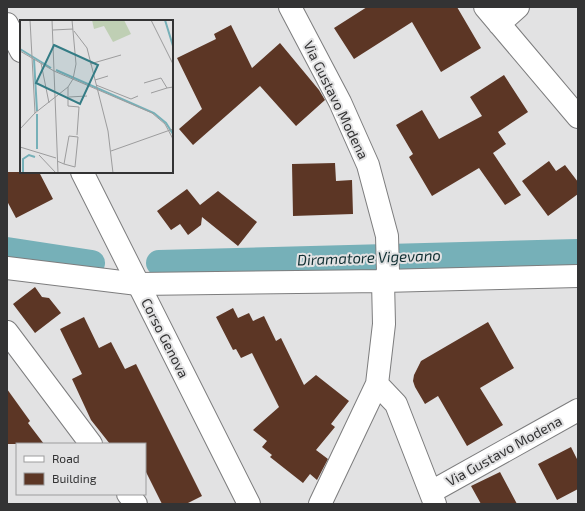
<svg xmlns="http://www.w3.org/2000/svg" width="585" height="511" font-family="'Exo 2',sans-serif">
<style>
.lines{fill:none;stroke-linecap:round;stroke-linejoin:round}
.canal{stroke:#76b0b8;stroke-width:26}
.building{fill:#5c3625}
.minor-casing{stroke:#7d7d7e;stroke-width:24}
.major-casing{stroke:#7d7d7e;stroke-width:24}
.minor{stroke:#fff;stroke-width:22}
.major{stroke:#fff;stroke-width:22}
.labels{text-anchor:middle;stroke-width:4;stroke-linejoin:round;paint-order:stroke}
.street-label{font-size:14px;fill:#333334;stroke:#e2e2e3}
.water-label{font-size:15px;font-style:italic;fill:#102f32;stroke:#e2e2e3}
.inset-river{fill:none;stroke:#76b0b8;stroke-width:2}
.inset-road{fill:none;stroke:#9c9c9d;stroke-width:1}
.view{fill:#347c85;fill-opacity:0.15;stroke:#347c85;stroke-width:2}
.inset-edge{fill:none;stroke:#333334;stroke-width:2}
</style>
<rect width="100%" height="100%" fill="#e2e2e3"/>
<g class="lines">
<!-- canal -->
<path class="canal" d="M7,250L92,263
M159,263L578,252"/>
</g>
<!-- building -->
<path class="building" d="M367,7H457L481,48L441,72L412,22L354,59L334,28Z
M231,25L252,68L280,43L319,90L325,100L296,126L260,86L193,145L179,129L202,109L177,58L216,39L214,34Z
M504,75L528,112L498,132L506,144L493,153L521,195L505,205L479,168L432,196L409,157L413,154L396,125L422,110L439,139L482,116L470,97Z
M549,161L556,171L565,165L578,182V194L548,216L522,181Z
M335,163L336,181L352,180L353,214L293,216L292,164Z
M7,172H39L53,199L16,218L7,201Z
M187,189L200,205L218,191L257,222L238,246L202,217L201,225L188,235L180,224L171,230L157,211Z
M35,287L42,297L49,298L61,313L35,333L13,304Z
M233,308L238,318L249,313L253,321L264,316L276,341L281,338L304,385L316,375L349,401L331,424L335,427L316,450L328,459L317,480L310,474L303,483L270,457L272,455L262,447L267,441L253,430L279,407L252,353L241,358L236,349L233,350L216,317Z
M84,317L99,348L111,342L125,369L136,364L202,496L186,504H162L145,470V444H110L91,420L72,379L82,374L60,329Z
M488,322L514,368L480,388L503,425L467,446L438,396L425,404L415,387L413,381L414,375L421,361Z
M7,389L30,421L28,423L44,444H7Z
M571,447L578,461V489L557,500L538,464Z
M500,472L517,504H481L471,486Z"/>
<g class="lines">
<!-- minor casing -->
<g class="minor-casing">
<path id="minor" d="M290,7L340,102L368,165L387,236L388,272L383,281L384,324L377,384L320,504
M485,7L578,117
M499,24L518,7
M7,268L138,284L383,281L578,276
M7,332L91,444
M377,384L396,404L435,504
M431,492L578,410
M128,494L136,504"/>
</g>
<!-- major casing -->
<g class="major-casing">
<path id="major" d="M7,24L21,51
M82,172L249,504"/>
</g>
<!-- minor -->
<use href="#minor" class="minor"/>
<!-- major -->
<use href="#major" class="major"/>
</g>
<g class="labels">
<!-- street labels -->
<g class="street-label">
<text transform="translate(336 100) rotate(64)" y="5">Via Gustavo Modena</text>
<text transform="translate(165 338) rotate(63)" y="5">Corso Genova</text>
<text transform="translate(504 451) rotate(-29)" y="5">Via Gustavo Modena</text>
</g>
<!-- water labels -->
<g class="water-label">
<text transform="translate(369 258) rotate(-2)" y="5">Diramatore Vigevano</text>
</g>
</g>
<!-- overview -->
<g transform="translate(20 20)">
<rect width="153" height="153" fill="#e2e2e3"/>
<path d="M72,0H104L111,14L93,22L84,6L74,9Z" fill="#bfcfb4"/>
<path class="inset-river" d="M145,0L153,26M0,29L31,48M14,39L17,91M36,50L134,93L146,103L153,114M17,94V129M3,153V139L9,135L15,137"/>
<path class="inset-road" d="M10,0L15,93M32,0L38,153M131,0L153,44M33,10L53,9M54,11L67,28L88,111L93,153M0,31L34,51L132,93L145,104L153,119M21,43L29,83M70,44L101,35M75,60L88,56M124,63L141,58L147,68L153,67M76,65L111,79L118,76M48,67V86L59,87L57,115M131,73L147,68M49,77L67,76M0,109L15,93L48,67L53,59L56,44L52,0M0,127L36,138M91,131L153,109M19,135L36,153M37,141L44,144L55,147L58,117L49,116L44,144"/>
<path class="view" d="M34,25L78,45L60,84L16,63Z"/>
<rect width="153" height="153" class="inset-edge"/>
</g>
<!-- border -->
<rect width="585" height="511" fill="none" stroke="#333334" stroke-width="16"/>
<!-- legend -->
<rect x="16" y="443" width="130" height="52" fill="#e2e2e3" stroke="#9c9c9d"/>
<rect x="24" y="456" width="20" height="6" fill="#ffffff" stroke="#9c9c9d"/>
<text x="52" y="463" font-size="12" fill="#333334">Road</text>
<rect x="24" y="473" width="20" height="12" fill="#5c3625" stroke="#9c9c9d"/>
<text x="52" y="483" font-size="12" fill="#333334">Building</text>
</svg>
